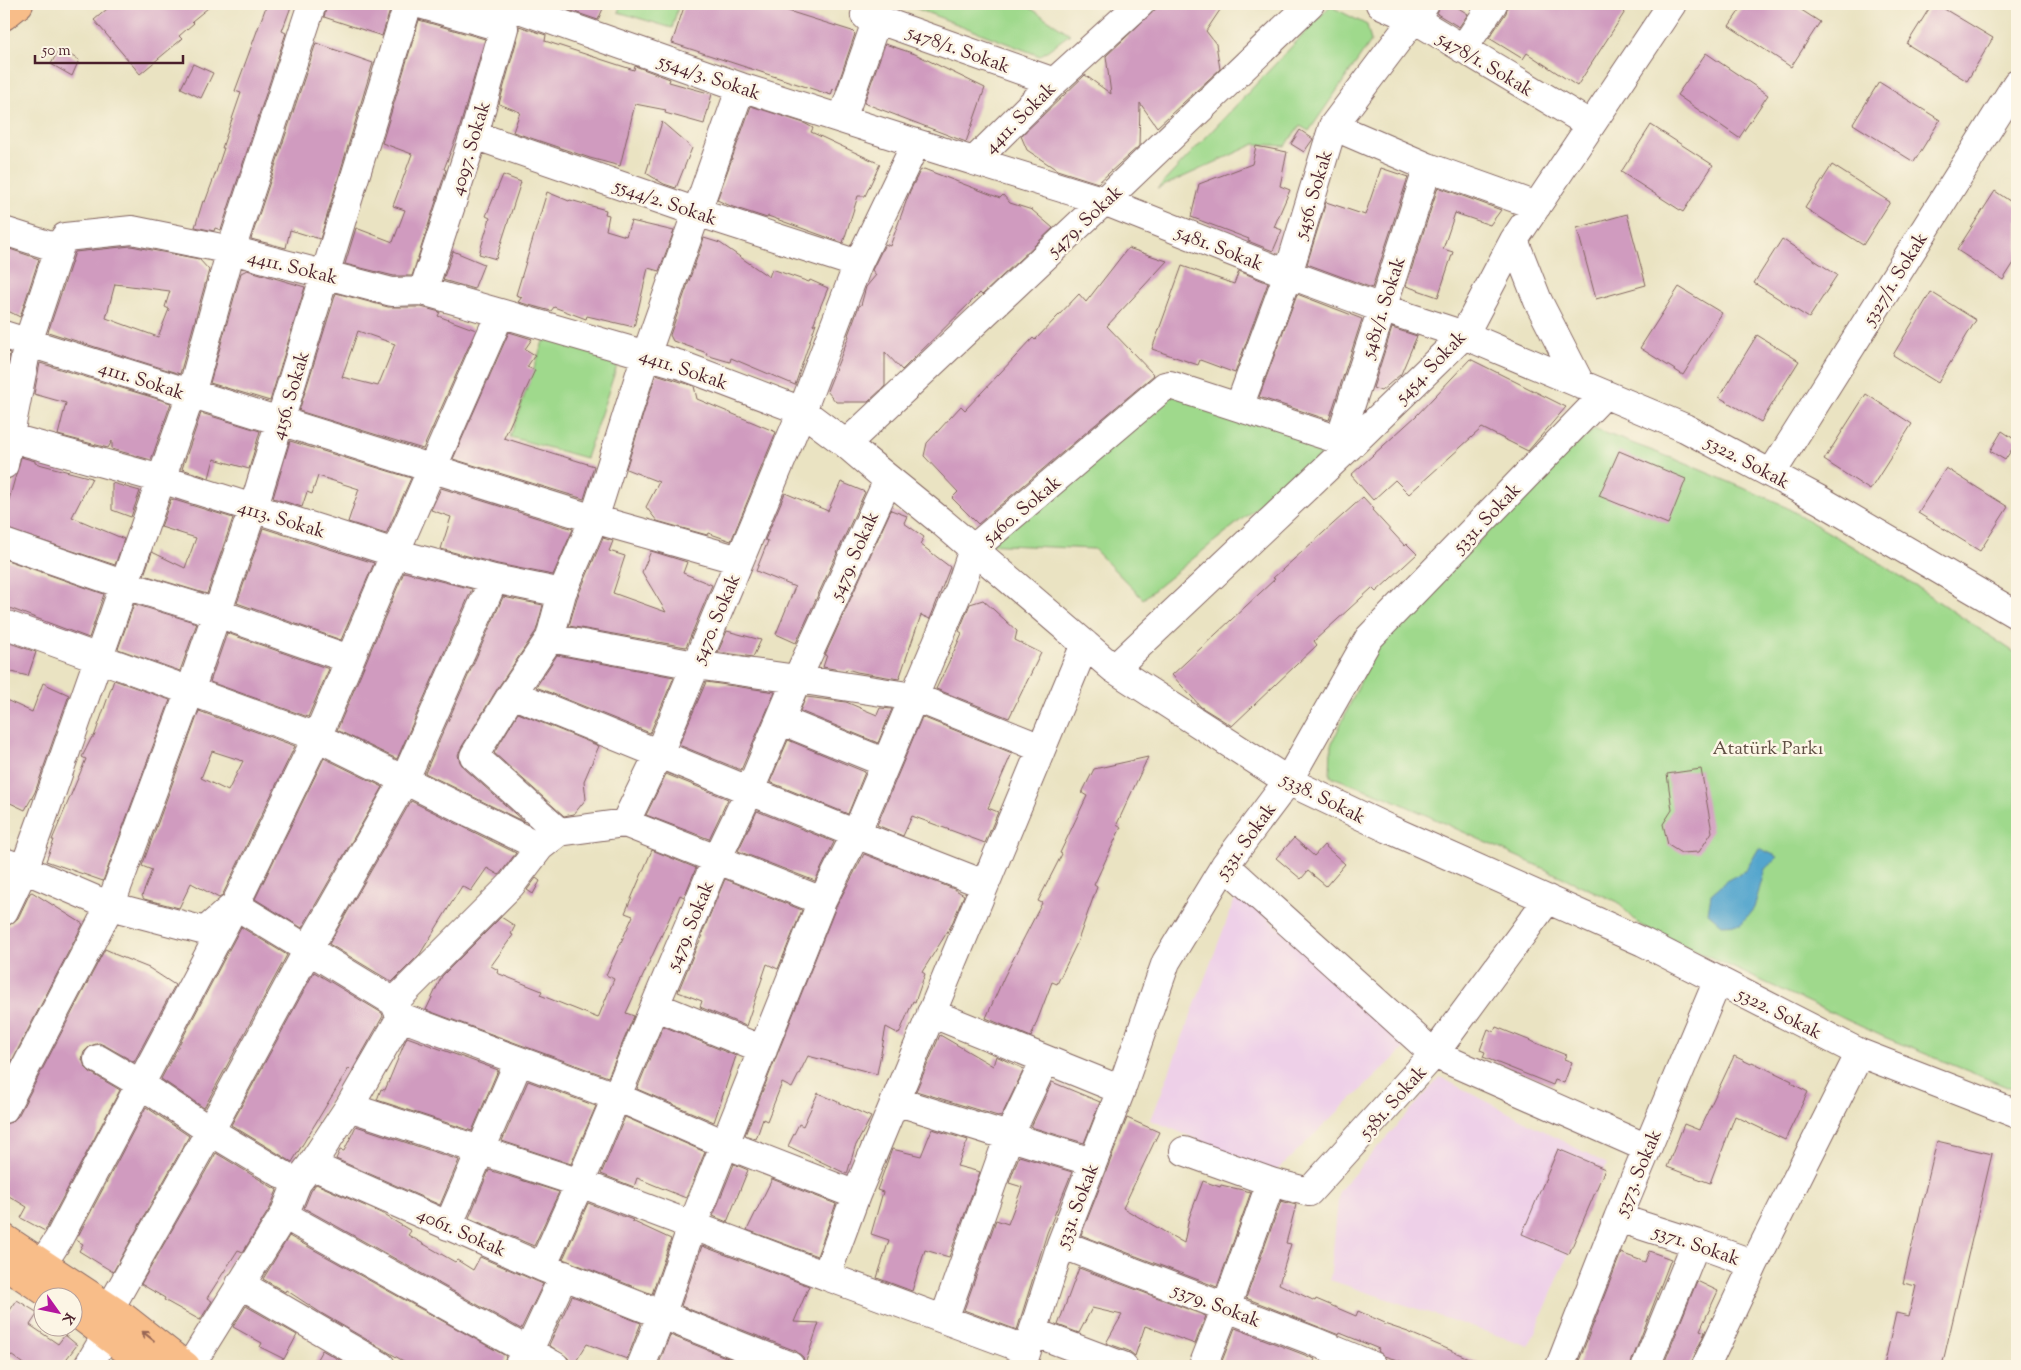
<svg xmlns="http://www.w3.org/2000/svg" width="2021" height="1370" font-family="'Sorts Mill Goudy',serif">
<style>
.built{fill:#eed0e8}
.green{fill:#9fd98c;stroke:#747c5c}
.water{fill:#52a5cd;stroke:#4e627c}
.building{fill:#d09bbf;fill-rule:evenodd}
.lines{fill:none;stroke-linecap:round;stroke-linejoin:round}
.minor-casing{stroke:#826460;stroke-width:30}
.major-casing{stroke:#826460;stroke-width:30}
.minor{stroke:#fff;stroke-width:28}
.major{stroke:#f8bd89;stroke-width:28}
.oneway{stroke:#986655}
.labels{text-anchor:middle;stroke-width:5;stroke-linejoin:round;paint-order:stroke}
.street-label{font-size:19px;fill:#4a1f2b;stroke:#fcf5e5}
.park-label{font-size:19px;fill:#5f4e43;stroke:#fcf5e5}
</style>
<rect width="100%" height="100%" fill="#fcf5e5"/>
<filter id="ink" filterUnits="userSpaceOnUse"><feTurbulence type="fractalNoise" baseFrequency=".02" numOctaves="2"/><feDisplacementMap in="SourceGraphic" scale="10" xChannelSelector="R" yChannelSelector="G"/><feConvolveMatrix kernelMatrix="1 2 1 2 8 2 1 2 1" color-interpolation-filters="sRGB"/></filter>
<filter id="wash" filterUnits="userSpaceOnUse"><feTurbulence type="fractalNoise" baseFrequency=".0096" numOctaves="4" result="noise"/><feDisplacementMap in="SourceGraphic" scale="20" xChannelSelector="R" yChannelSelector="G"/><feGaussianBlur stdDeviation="1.12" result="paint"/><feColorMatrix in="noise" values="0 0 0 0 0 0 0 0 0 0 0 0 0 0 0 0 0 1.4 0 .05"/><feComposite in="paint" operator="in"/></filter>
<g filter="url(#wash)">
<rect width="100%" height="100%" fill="#eae3c2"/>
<!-- built -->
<path class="built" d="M1238,891L1408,1045L1275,1172L1151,1120Z
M1440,1077L1607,1164L1529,1346L1330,1280L1339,1191Z"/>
<!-- green -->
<path class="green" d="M621,4H679L672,28L618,12Z
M910,4H1024L1070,34L1040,56L910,6Z
M1330,6L1367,25L1371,41L1309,131L1300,126L1285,146L1255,144L1157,189Z
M545,336L620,357L586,458L510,437Z
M1171,388L1334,445L1143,599L1094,549L983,544Z
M1594,429L1677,460L1779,503L1882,564L2017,654V1091L1884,1037L1640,925L1617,902L1391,799L1330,776L1331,745L1376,648L1541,477Z"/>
<!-- water -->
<path class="water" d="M1759,848L1778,857L1765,869L1754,908L1741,924L1722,925L1708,913L1711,894L1726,881L1746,870Z"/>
<g id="blocks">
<!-- building -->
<path class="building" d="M113,4H213L192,21L194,23L179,36L182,39L140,74L94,20Z
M267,4H292L282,31L286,33L221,230L215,228L214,231L195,227L203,201L205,202L216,172L224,148H222L241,93L235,91Z
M327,4H392L382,36L324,17Z
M551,4H605L598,20Z
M685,4H766L852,31L855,34L836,90L833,89L831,95L672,43Z
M1161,4H1224L1206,31L1216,44L1220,69L1157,127L1140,103L1139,146L1098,183L1057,170L1027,150L1021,136L1085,75L1111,94L1106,56Z
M1440,4H1452L1468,14L1459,27L1437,14Z
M1508,4H1630L1577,86L1527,53L1523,59L1489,38L1506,13Z
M1744,4H1792L1820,22L1791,67L1729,26Z
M1932,4H1936L1993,38L1967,81L1907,44Z
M419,20L485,39L459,130L444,169L446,170L412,276H394L345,264L356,228L393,242L405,210L393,206L412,154L382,143Z
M519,26L546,35L545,41L634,70L635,66L670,79L669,82L712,94L704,124L665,113L666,110L635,104L620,166L590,158L513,132L520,112L499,104L519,32Z
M316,43L373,63L320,239L290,230L286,248L251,239Z
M885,44L915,54L985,88L966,142L864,103Z
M59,49L79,60L72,76L51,64Z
M1706,53L1768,95L1739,138L1677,95Z
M193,64L213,73L201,98L181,88Z
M1879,82L1940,120L1914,162L1853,124Z
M751,106L804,123L813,128L811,132L880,164L865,196H858L843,243L768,216L767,218L733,207L717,200Z
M662,122L692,148L676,188L664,184L646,173Z
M1651,125L1713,165L1683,212L1621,172Z
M1300,130L1313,139L1304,152L1291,144Z
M1256,146L1287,152L1280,186L1290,190L1274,227L1282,230L1273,251L1248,241L1249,239L1191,217L1199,184L1252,164Z
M1832,165L1890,202L1863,245L1805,208Z
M1381,168L1408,177L1372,288L1307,264L1326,202L1365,215Z
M924,169L1000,198L1003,195L1010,203L1032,210L1053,228L982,295L980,293L902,370L885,352V386L868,402H836L827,391L849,336L848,335L859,306L861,305L866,287L876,275L872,270L885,244L890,246L910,191L920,171Z
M503,175L521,182L496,259L479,254L490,218L486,216Z
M1438,187L1501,210L1490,225L1455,213L1443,249L1453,252L1438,297L1406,286Z
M1995,191L2017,206V258L2003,280L1957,250Z
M547,192L569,201L570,200L606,210L605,214L609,215L606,230L626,236L631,221L674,231L659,271L648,268L634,327L587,316L586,319L554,307L551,311L518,302L522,297L516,295Z
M1627,214L1646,285L1596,299L1577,228Z
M704,238L720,243L769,277L772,269L809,282L810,280L828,288L813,325L816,323L795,385L731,358L730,362L706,355L707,353L673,341L670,335Z
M1782,239L1837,275L1809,318L1754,283Z
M131,246L199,259L209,270L180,374L48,332L75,252ZM115,284L170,291L165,307L169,309L158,337L106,318Z
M4,247L39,259L20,317L4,309Z
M1128,248L1167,261L1107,326L1154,375L978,524L952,498L958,492L924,456L927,443L961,406L965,410L1033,338L1035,340L1079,294L1086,302Z
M453,251L484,264L474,289L443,280Z
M1182,266L1234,284L1239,271L1268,283L1235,373L1200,360L1198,365L1152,349Z
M247,270L305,287L270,401L210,383L241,273Z
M1679,287L1722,313L1683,375L1640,348Z
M1931,292L1976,320L1938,383L1893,355Z
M336,293L388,307H421L440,312L438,316L476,330L423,449L299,411ZM358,331L395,344L378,386L342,377Z
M1297,294L1362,319L1329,420L1259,397Z
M1392,328L1417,336L1401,374L1381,391L1373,388Z
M509,332L532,339L525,349L535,355L527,367L535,370L504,438L594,466L584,499L453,459Z
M1757,335L1799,361L1761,422L1719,397Z
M4,351L10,353L4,385Z
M1470,359L1566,407L1528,451L1482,428L1409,494L1395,480L1373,500L1351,475L1416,416Z
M40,363L171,403L151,460L112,449V441L108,448L58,435L66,403L34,394Z
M656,374L694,386L697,399L776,432L731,541L708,533L707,535L657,521L646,507L659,482L626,469Z
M1866,394L1912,424L1870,490L1824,460Z
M201,413L260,431L249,469L214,459L209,478L182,469Z
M2002,431L2017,441L2005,460L1990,451Z
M290,441L411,478L386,534L348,522L359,489L318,476L312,494L307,492L302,507L273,498Z
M1619,451L1686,479L1668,524L1599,496Z
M21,457L35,461V463L92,478L72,517L124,539L115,565L4,528V517Z
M1946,468L2008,507L1980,551L1918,513Z
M841,482L865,492L796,643L776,634L795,587L756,571L768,541L765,540L785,493L828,511Z
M112,483L140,491L131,517L112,510Z
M441,488L573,529L553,575L498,564L441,549L451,517L431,510Z
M1363,497L1374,509L1372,510L1405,546L1407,544L1417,554L1376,592L1372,588L1314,641L1317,645L1232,726L1201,707L1172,675L1275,579L1273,578Z
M171,499L233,518L207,594L144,575L152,552L185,568L196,538L161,527Z
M891,510L907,516L904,523L924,537L920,544L950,567L930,619L921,615L899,679L857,672L847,669L846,671L823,667L827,655H825Z
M263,528L374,563L341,640L237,603Z
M603,538L613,541L609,551L625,556L613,593L666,612L642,572L651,551L687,562L683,573L712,585L686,647L569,626L577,598Z
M4,559L104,594L89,638L4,606Z
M404,572L472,589L397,759L337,730Z
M503,597L543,605L536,631L499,686L461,748L458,755L460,762L464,768L524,822L425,773Z
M983,600L1017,631L1015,640L1041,653L1009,718L936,689L955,649L962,633L959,631L970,604Z
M134,604L197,623L180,671L118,649Z
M727,631L761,640L753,657L718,652Z
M227,633L329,669L308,717L210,682Z
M4,641L36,652L28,676L4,670Z
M557,655L674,677L650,733L536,687Z
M114,680L170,700L103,881L46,861L54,840H52L86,759L82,757L92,737H94Z
M706,682L775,692L741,770L679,745Z
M43,683L69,695L35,792L25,810L4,800V699L32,712Z
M806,697L846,702L877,715L880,708L892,709L878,743L800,711Z
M199,711L295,746L222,896L219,898L191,883L179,908L144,899L142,896L152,870L142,866ZM212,751L243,761L228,791L201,778Z
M518,713L599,746L584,781L586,799L574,814L564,816L494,753Z
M922,717L1012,753L988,808L998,812L985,843L912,816L903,836L877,825Z
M788,740L865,772L848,814L770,782Z
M1148,757L1117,824L1121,827L1094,885L1097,887L1077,943L1057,984L1052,982L1031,1037L986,1018L1004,977L1042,903L1038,901L1062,854L1060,853L1087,796L1082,793L1094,769Z
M324,758L383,787L302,928L255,899Z
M1701,769L1712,832L1699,852L1681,853L1668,845L1663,824L1672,810L1667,774Z
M666,774L728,799L709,839L646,815Z
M411,801L516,853L499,875L487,868L471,891L462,886L420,954L392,982L329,944Z
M757,811L834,842L815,881L738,851Z
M1294,838L1314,856L1324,845L1345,864L1326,886L1308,871L1301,879L1276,858Z
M652,850L696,868L684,897L680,895L626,1013L634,1016L608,1077L426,1010L442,976L501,917L515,926L511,934L513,935L491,966L498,970L497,973L542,991L540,995L598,1018L614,979L606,975L633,916L625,913Z
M864,854L954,889L964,895L951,926L922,972L925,974L915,1002L913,1001L899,1034L886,1027L877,1074L808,1056L792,1088L782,1083L767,1121L763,1119L756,1139L745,1135L836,907Z
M536,878L540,881L533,894L527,890Z
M725,879L802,910L778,969L767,964L746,1026L700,1007L702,1001L678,992L697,946L703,936H701Z
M32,892L83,924L4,1076V929L18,918L30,893Z
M241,927L287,955L204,1108L161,1079Z
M105,949L114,953V954L149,968L175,985L134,1062L106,1046L99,1043L90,1046L84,1052L82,1059L85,1067L90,1072L120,1090L45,1231L21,1218L27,1207L4,1193V1124L12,1122L18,1116Z
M314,972L382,1013L383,1016L352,1071L349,1068L292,1162L231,1125Z
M663,1026L736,1056L714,1122L637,1089Z
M1496,1027L1566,1055L1564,1059L1572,1062L1564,1083L1555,1080L1553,1085L1483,1057L1485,1052L1480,1050L1488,1029L1494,1032Z
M940,1035L993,1066L996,1056L1024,1069L1001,1117L916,1091Z
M407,1037L498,1070L472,1131L377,1100L381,1089L385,1090Z
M1734,1056L1751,1064L1752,1062L1792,1081L1791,1083L1808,1092L1785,1140L1735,1116L1710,1183L1667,1167L1684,1124L1699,1130Z
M528,1081L596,1106L571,1164L502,1141Z
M1052,1082L1100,1102L1084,1143L1031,1127Z
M818,1093L871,1117L855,1147L847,1174L788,1146L799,1124L803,1126Z
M146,1107L189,1136L113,1272L79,1251L83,1244L76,1240Z
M625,1117L705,1152L686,1198L637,1178L634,1187L601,1174Z
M1127,1118L1159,1132L1123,1208L1184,1243L1189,1218L1203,1181L1220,1187L1221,1185L1251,1192L1217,1287L1081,1235Z
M356,1126L459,1160L440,1205L336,1159L340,1150L344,1151Z
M932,1129L968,1140L957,1166L980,1172L949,1257L925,1250L912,1291L877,1278L889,1240L871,1234L883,1192L877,1190L892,1149L921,1156Z
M1937,1141L1992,1154L1942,1366H1884L1896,1313L1909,1316L1916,1286L1903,1283Z
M1558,1149L1605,1169L1569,1254L1522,1234Z
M216,1153L277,1190L270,1208L243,1252L238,1250L207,1298L212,1301L200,1320L164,1300L165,1298L141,1284Z
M1019,1156L1072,1172L1047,1233L1017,1330L964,1310L996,1220L1008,1224L1022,1187L1009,1183Z
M734,1164L748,1170L727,1222L713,1216Z
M489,1170L559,1192L534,1246L469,1218Z
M772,1179L836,1204L817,1256L747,1230Z
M316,1184L381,1213L411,1231L408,1235L455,1262L457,1260L473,1270L480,1257L543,1284L521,1329L304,1208L311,1191Z
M1281,1201L1296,1205L1286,1243L1291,1244L1279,1284L1315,1301L1316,1299L1356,1316L1358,1311L1385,1323L1384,1324L1408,1332L1487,1366H1416L1384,1356L1378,1351L1379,1349L1340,1333L1339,1335L1246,1298Z
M588,1203L633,1220L632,1221L671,1239L652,1294L563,1259Z
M289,1236L506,1356L503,1366H412L321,1313L286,1290L285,1292L263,1279Z
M702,1246L809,1286L794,1322L819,1323L805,1364L803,1357L796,1351L681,1306Z
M1649,1251L1671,1259L1632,1360L1631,1366H1577L1621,1253L1645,1262Z
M1079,1268L1206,1316L1195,1344L1145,1326L1135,1356L1129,1351L1106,1343L1122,1315L1092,1308L1079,1333L1058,1325Z
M1697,1281L1718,1291L1700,1330L1705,1332L1690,1366H1663Z
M572,1296L641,1323L627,1359L587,1344L573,1366H571L568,1358L549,1345Z
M17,1300L38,1313L30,1325L58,1344L65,1335L77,1345L61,1366H26L4,1350V1319Z
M246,1306L297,1335L284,1359L260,1347L262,1343L233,1327Z
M1235,1328L1315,1359L1312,1366H1220Z
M670,1335L748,1366H658Z
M322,1350L350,1366H313Z"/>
</g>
</g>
<g filter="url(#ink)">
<use href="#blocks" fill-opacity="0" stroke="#826460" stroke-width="1"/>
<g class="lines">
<!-- minor casing -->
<g class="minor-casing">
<path id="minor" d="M420,4L504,28
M505,4L741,87L916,143
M1380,4L1414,19L1591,125
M865,15L1054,82
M1463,49L1493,4
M741,87L646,355L594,519L562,593L550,638L512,694L856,834L984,884
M842,119L875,25L865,15L869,5
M1333,126L1428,167L1537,206
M474,135L697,212L858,264
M974,161L1104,201L1288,274L1381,308L1464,335L1685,428L1820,500L2017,615
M4,231L48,245L60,246L65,237L132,230L231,250L392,292L423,291L681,365L802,411L858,264L916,143L974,161L1054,82L1140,4
M1514,240L1538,301L1581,385
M423,291L474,135L504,28L495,4
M4,335L594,519L739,560
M1239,407L1288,274L1333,126L1425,4
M4,436L161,479L395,553L494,579L562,593
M1352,444L1342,432L1428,167
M4,465L28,342L60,246
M1771,474L2017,83
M4,543L125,585L217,613L349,659
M4,624L190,691L253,509L408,4
M550,638L695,665L797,679L914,697L1041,748
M1114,669L1352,444L1464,335L1514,240L1672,4
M512,694L474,756L559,832
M780,720L886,763
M625,823L659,753L802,411L846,444L943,523L1114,669L1288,781L1389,829L1643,942L1860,1053L2017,1114
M4,862L24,869L110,906L205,931L230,909
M1225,865L1434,1054L1647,1148
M822,901L856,834L960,588L973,549L1165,386L1170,385L1352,444
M235,905L394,1002
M4,911L24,869L44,814L191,394L231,250L312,4
M394,1002L511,885L540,847L559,832L625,823L822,901L692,1226L661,1316L641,1366
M394,1002L401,1017L349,1107L311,1165L542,1267L790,1366
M655,1006L763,1050
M931,1013L1121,1090
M401,1017L617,1097L725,1144L856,1195L1085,644
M98,1059L139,1083L210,1131L297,1183
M895,1101L1092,1162
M349,1107L580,1183L826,1276L856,1195
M4,1109L110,906L190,691L317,737L540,847
M1184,1151L1271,1182L1309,1192L1434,1054L1548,899
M284,1215L555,1366
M1618,1218L1696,1243L1754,1264L1706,1366
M448,1226L519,1061
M1061,1244L1313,1341L1373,1366
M43,1263L58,1240L235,905L317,737L395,553L500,314
M1754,1264L1860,1053
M542,1267L580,1183L716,861L750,790L797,679L888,480L846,444L1104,201L1310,4
M826,1276L1027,1350
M240,1284L381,1366
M110,1308L210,1131L309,948L404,781L494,579
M944,1319L1009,1136L1045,1060
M1033,1332L1123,1366
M88,1366L107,1334
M190,1366L284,1215L297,1183L311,1165
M518,1366L528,1352L564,1275
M1022,1366L1061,1244L1121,1090L1166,962L1225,865L1288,781L1369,638L1604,395
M1203,1366L1226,1308L1271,1182
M1560,1366L1618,1218L1718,980
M1646,1366L1696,1243"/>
</g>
<!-- major casing -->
<g class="major-casing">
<path id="major" d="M4,16L19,4
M4,1238L125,1318L186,1366
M4,1264L55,1298
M72,1310L147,1366"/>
</g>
<!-- minor -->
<use href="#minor" class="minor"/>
<!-- major -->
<use href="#major" class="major"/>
</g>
<!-- one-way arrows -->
<defs><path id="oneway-shaft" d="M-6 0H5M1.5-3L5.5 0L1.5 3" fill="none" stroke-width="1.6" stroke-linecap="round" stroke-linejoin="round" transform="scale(1.25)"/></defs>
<use class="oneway" href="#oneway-shaft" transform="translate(148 1336) rotate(-142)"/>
</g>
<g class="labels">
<!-- street labels -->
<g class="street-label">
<text transform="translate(959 48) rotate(20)" y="7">5478/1. Sokak</text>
<text transform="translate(1486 63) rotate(31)" y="7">5478/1. Sokak</text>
<text transform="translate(710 76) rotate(19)" y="7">5544/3. Sokak</text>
<text transform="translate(1019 117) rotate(-45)" y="7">4411. Sokak</text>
<text transform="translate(469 148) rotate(-73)" y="7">4097. Sokak</text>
<text transform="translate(1312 194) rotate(-73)" y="7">5456. Sokak</text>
<text transform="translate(666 201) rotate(19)" y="7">5544/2. Sokak</text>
<text transform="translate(1084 220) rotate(-43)" y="7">5479. Sokak</text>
<text transform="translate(1220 247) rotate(22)" y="7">5481. Sokak</text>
<text transform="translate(293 266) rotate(14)" y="7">4411. Sokak</text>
<text transform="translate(1894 278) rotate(-58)" y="7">5327/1. Sokak</text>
<text transform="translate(1382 307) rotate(-72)" y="7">5481/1. Sokak</text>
<text transform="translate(1430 366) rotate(-46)" y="7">5454. Sokak</text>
<text transform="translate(684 368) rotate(19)" y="7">4411. Sokak</text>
<text transform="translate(142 379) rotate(18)" y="7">4111. Sokak</text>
<text transform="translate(289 395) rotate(-73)" y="7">4156. Sokak</text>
<text transform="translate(1748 461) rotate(28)" y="7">5322. Sokak</text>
<text transform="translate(1021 509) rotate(-40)" y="7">5460. Sokak</text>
<text transform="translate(1486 517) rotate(-46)" y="7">5331. Sokak</text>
<text transform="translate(282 518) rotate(17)" y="7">4113. Sokak</text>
<text transform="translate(853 555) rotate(-66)" y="7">5479. Sokak</text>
<text transform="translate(715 618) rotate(-67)" y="7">5470. Sokak</text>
<text transform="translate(1324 797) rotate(27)" y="7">5338. Sokak</text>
<text transform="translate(1245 840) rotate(-54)" y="7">5331. Sokak</text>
<text transform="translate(689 925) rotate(-67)" y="7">5479. Sokak</text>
<text transform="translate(1780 1012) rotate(27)" y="7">5322. Sokak</text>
<text transform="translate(1392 1101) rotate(-48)" y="7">5381. Sokak</text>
<text transform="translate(1637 1172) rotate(-67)" y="7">5373. Sokak</text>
<text transform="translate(1076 1205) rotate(-69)" y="7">5331. Sokak</text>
<text transform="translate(462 1231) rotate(24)" y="7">4061. Sokak</text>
<text transform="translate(1697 1244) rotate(19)" y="7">5371. Sokak</text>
<text transform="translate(1217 1304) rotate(21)" y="7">5379. Sokak</text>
</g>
<!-- park labels -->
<g class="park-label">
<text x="1768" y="754">Atatürk Parkı</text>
</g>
</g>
<!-- margin -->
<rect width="2021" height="1370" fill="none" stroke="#fcf5e5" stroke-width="20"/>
<!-- north arrow -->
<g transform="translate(58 1312) rotate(123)"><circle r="24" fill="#fcf5e5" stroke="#b59f9b"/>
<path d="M0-4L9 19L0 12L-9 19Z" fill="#b5179e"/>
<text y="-8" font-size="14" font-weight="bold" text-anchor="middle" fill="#4a1f2b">K</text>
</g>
<!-- scale -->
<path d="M35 55v8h148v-8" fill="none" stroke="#4a1f2b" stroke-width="2.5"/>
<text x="42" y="55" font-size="15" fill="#4a1f2b" stroke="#fcf5e5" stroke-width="4" paint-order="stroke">50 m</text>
</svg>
